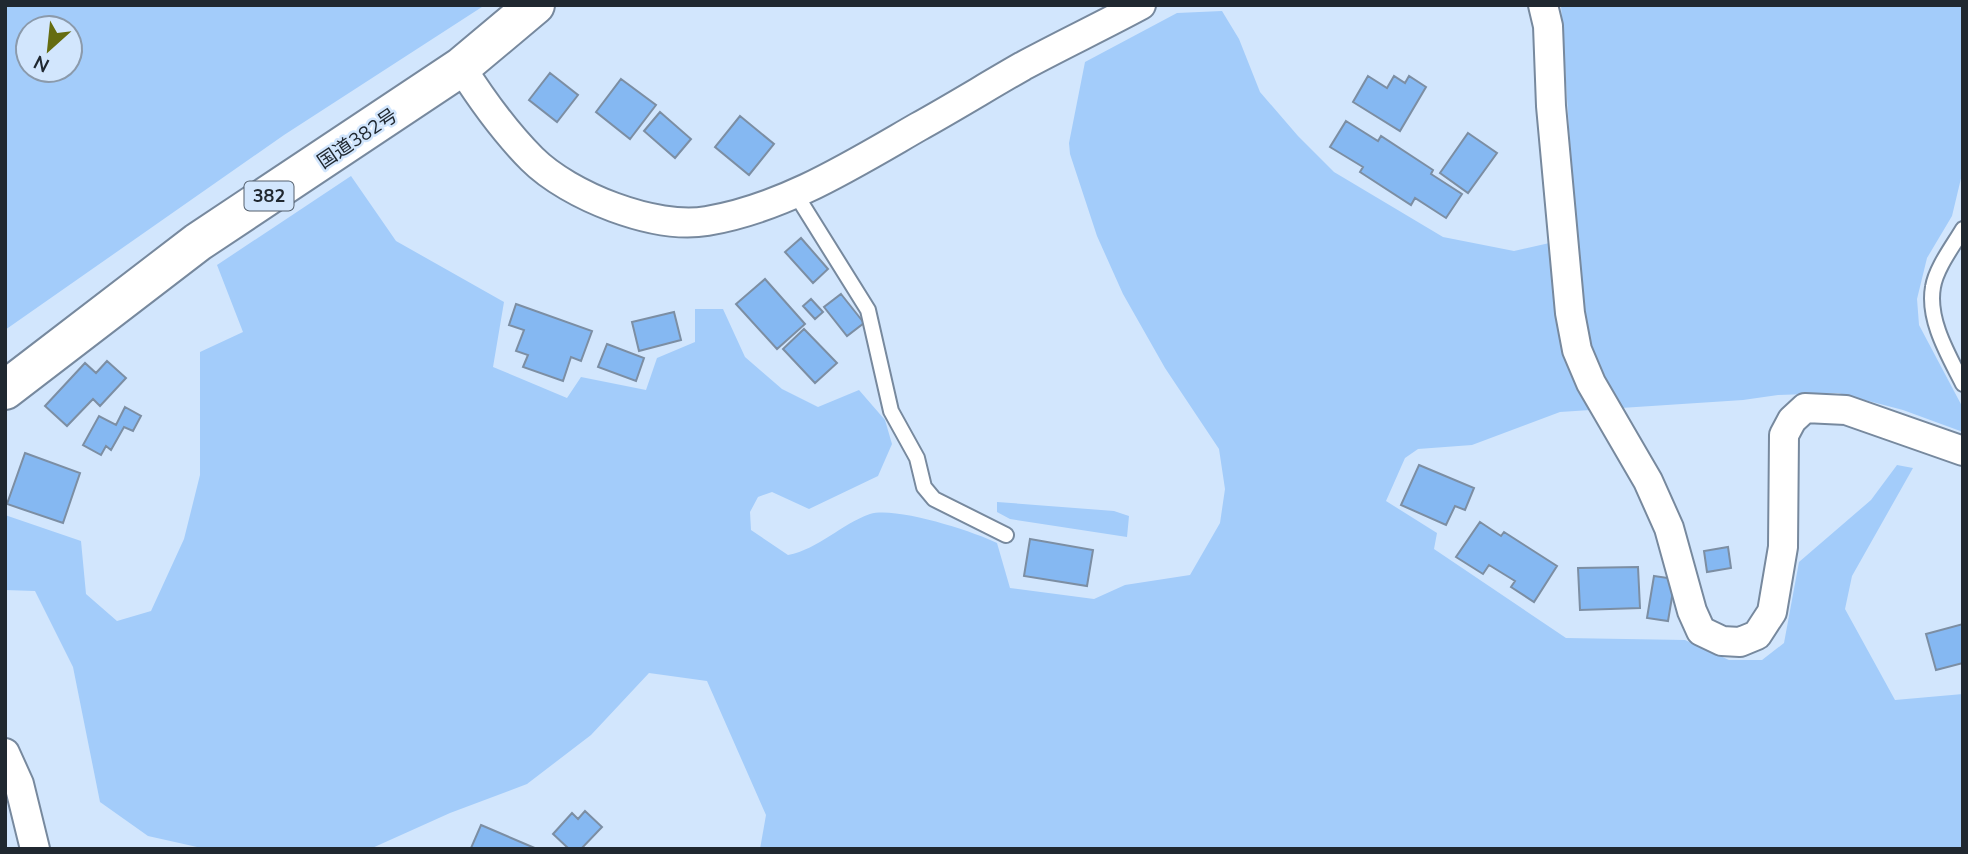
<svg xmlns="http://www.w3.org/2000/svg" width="1968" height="854" font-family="'Nunito Sans','Noto Sans JP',sans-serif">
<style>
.green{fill:#a3ccfa;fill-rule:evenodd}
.building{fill:#85b8f2;stroke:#7c8ea3;stroke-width:2}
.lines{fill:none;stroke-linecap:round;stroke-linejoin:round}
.lane-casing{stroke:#77899e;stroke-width:18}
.street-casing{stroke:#77899e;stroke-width:32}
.highway-casing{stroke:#77899e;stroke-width:42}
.lane{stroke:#fff;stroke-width:14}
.street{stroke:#fff;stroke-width:28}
.highway{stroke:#fff;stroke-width:38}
.labels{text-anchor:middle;stroke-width:5;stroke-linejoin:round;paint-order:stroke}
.shield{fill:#d2e6fd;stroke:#55616e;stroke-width:2}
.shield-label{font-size:18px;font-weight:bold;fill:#202830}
.street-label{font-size:19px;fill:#202830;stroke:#d2e6fd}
</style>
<rect width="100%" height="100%" fill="#d2e6fd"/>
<!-- green -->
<path class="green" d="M5,5H485L284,135L5,330ZM28,28H70V70H28Z
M1561,5H1963V170L1952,216L1927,258L1917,299L1919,325L1963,408V432L1903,410L1838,393L1778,395L1743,400L1560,412L1472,445L1418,449L1405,458L1386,501L1437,533L1434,549L1566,638L1685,640L1729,660H1762L1784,643L1799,562L1871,500L1897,465L1913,468L1852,576L1845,609L1895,700L1963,694V849H760L766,815L707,681L649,673L591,735L527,784L450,813L370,849H206L148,836L100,802L73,667L35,591L5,590V515L81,541L86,594L117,621L151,611L184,539L200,475V352L243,332L217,265L351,176L396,241L504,302L493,367L567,398L581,377L646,390L657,358L695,342V309H723L745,357L782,389L818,407L859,390L885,420L892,444L878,476L809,509L772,492L758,497L750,512L751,530L788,555C819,549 841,524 870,514C895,506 973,531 997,543L1010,588L1094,599L1125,585L1190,575L1220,523L1225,489L1219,449L1165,368L1123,294L1097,236L1070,154L1069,143L1085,62L1177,13L1222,11L1239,39L1260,92L1298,136L1334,172L1443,237L1514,251L1576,237Z
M997,502L1114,511L1129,516L1127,537L1010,519L997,512Z"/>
<!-- building -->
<path class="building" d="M550,73L578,95L557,122L529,100Z
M1368,76L1387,88L1394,76L1405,83L1409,76L1426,87L1400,131L1353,102Z
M621,79L656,105L630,139L596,112Z
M660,112L691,139L675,158L644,131Z
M740,116L774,144L749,175L715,147Z
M1346,121L1378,141L1381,136L1433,170L1431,174L1462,194L1446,218L1415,198L1411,205L1360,172L1363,167L1330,147Z
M1468,133L1497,153L1468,193L1440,173Z
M801,238L828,269L813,283L785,252Z
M765,279L805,324L777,349L736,304Z
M841,294L864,323L847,336L824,307Z
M811,299L823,312L815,319L803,306Z
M516,304L592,331L581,361L571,357L563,381L523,367L528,355L516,351L524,330L509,325Z
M674,312L681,340L639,351L632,322Z
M804,329L837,363L815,383L783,349Z
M607,344L644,358L636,381L598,367Z
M107,361L126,378L100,406L93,399L67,426L45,406L85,363L96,373Z
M125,407L141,416L133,431L124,427L111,450L106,446L101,455L83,445L99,416L116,425Z
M25,453L80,473L63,523L7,504Z
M1419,465L1474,488L1465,510L1455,506L1446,525L1401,505Z
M1480,522L1501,536L1504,532L1557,566L1534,602L1511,587L1515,581L1489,565L1483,574L1456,557Z
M1030,539L1093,550L1087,586L1024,576Z
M1728,547L1731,568L1707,572L1704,551Z
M1638,567L1640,608L1580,610L1578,568Z
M1654,576L1675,579L1668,621L1647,618Z
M1963,624V663L1936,670L1926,634Z
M585,811L602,827L581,849H569L553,834L572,813L578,819Z
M481,825L537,849L471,848Z"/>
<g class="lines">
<!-- lane casing -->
<g class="lane-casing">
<path id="lane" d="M795,193L868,310L891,411L917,458L924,487L934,499L1006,535
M1963,229C1953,246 1936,268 1933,287C1927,320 1949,356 1963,384"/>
</g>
<!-- street casing -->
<g class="street-casing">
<path id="street" d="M1543,5L1548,26L1551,106L1570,313L1577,350L1591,383L1648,481L1669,528L1692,611L1701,631L1722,641L1740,642L1757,635L1772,612L1783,547L1784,435L1792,420L1805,408L1846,410L1963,451
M461,67C482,100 505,132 532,159C569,196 655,230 707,221C784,208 852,165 918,127C954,107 988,86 1023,66C1062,45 1102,26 1141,5
M5,753L19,784L35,849"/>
</g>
<!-- highway casing -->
<g class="highway-casing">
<path id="highway" d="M5,390L198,242L461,67L535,5"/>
</g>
<!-- lane -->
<use href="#lane" class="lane"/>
<!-- street -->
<use href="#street" class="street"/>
<!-- highway -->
<use href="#highway" class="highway"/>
</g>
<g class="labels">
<!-- shield labels -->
<rect class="shield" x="244.5" y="181.5" width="49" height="29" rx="5"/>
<g class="shield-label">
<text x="269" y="202">382</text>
</g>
<!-- street labels -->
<g class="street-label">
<text transform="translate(357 138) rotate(-34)" y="7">国道382号</text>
</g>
</g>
<!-- border -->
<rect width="1968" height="854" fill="none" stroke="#202830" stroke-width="14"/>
<!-- north arrow -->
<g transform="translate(49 49) rotate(207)"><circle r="33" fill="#d2e6fd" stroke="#8b9aab" stroke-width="2"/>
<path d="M0-5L12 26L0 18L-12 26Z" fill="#656c10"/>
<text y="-10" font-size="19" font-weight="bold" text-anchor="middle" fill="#202830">N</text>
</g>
</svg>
